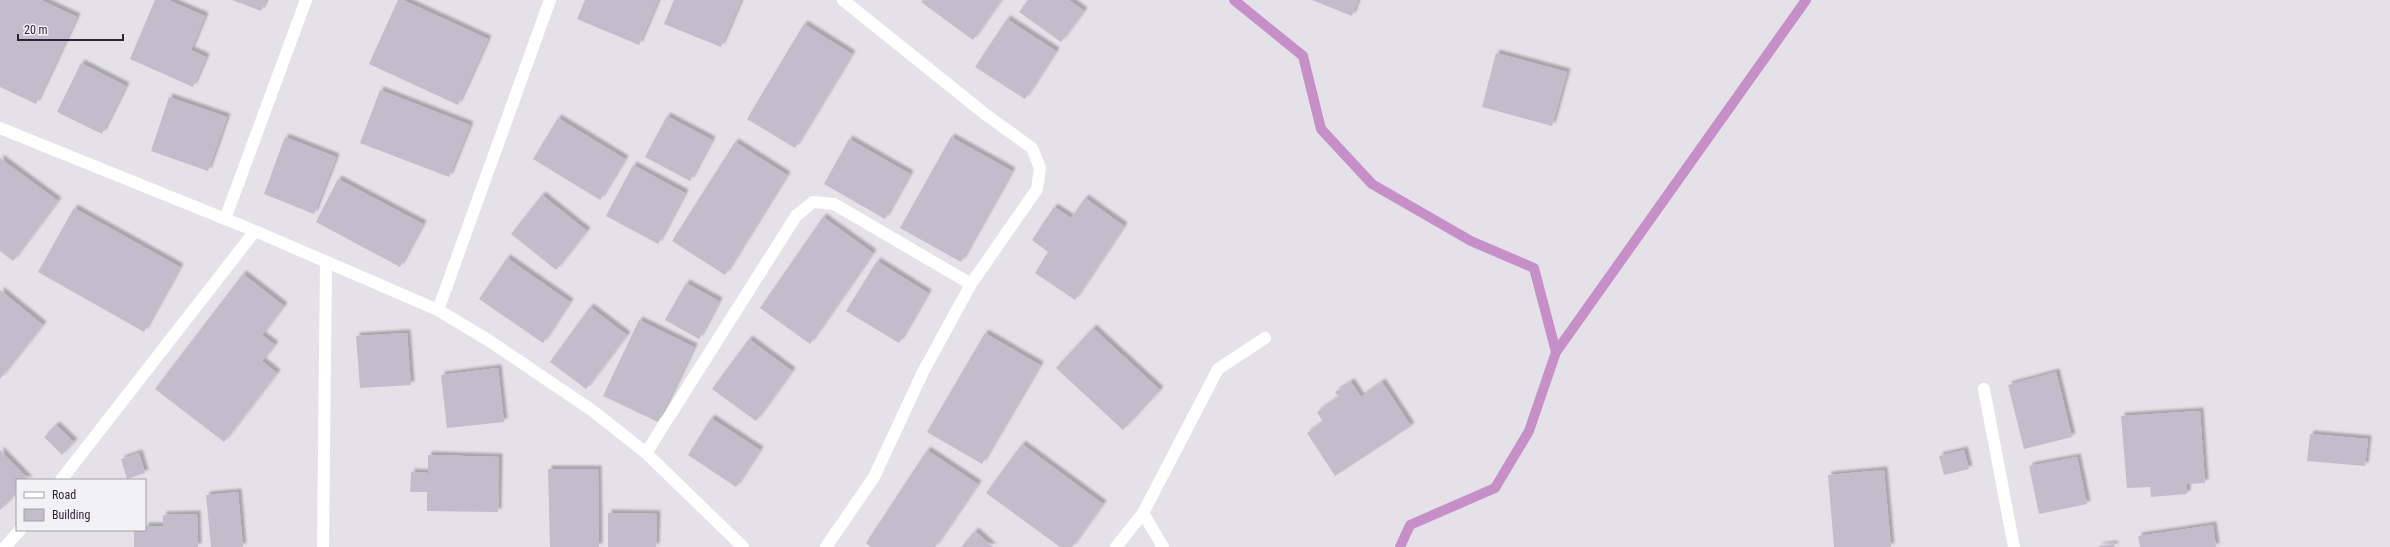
<svg xmlns="http://www.w3.org/2000/svg" width="2390" height="547" font-family="'Roboto Condensed',sans-serif">
<style>
.lines{fill:none;stroke-linecap:round;stroke-linejoin:round}
.stream{stroke:#c78fc8;stroke-width:10}
.building{fill:#c2bdca;filter:url(#shadow)}
.minor{stroke:#fff;stroke-width:12}
</style>
<defs>
<filter id="shadow"><feDropShadow dx="3.5" dy="-3.5" stdDeviation="1" flood-color="#0004"/></filter>
</defs>
<rect width="100%" height="100%" fill="#e4e1e9"/>
<g class="lines">
<!-- stream -->
<path class="stream" d="M1234,0L1303,56L1321,129L1372,184L1471,241L1534,268L1556,352L1529,431L1495,488L1410,525L1400,547
M1556,352L1806,0"/>
</g>
<!-- building -->
<path class="building" d="M0,0H41L77,17L36,104L0,87Z
M155,0H168L205,16L191,50L206,57L193,87L130,59Z
M232,0H266L261,11Z
M398,0H403L488,39L458,105L369,64Z
M585,0H658L639,45L577,19Z
M674,0H741L721,47L664,24Z
M923,0H1001L973,40L921,2Z
M1028,0H1069L1084,11L1061,42L1019,12Z
M1312,0H1358L1352,16Z
M1007,19L1056,51L1025,99L975,67Z
M804,24L852,54L795,148L747,119Z
M1496,53L1567,72L1552,126L1482,107Z
M81,63L126,86L102,134L57,112Z
M380,90L470,125L449,177L360,143Z
M169,97L227,117L208,171L151,151Z
M667,116L712,140L690,181L645,157Z
M558,118L625,159L600,200L533,159Z
M285,137L336,157L314,214L264,194Z
M951,137L1012,171L961,262L900,228Z
M849,139L910,174L885,219L824,184Z
M735,142L787,175L725,275L672,241Z
M0,158L58,201L13,261L0,251Z
M633,165L685,193L658,244L606,216Z
M338,179L423,224L400,267L316,222Z
M542,195L587,231L556,270L511,234Z
M1085,198L1124,226L1075,300L1035,273L1048,252L1032,240L1054,207L1071,218Z
M74,208L180,267L144,332L38,272Z
M823,217L873,253L810,344L760,308Z
M507,258L570,302L543,343L479,299Z
M877,261L928,293L899,343L846,311Z
M243,274L284,306L262,335L275,345L262,361L277,373L224,442L155,389Z
M686,283L719,301L699,339L665,320Z
M0,290L43,325L0,379Z
M590,307L627,335L586,389L550,362Z
M639,320L694,347L658,422L603,396Z
M1093,328L1160,390L1123,430L1056,368Z
M407,333L411,385L360,388L356,336Z
M985,333L1040,365L982,464L927,432Z
M749,339L792,371L756,421L712,389Z
M498,368L504,422L447,428L441,375Z
M2056,372L2072,437L2024,449L2008,385Z
M1351,382L1361,397L1382,382L1411,426L1335,476L1307,433L1323,422L1317,412L1339,397L1335,392Z
M2200,411L2205,483L2187,484V494L2151,497L2150,487L2127,488L2121,416Z
M711,418L760,450L736,487L688,455Z
M56,425L74,442L62,455L44,437Z
M2310,434L2368,439L2365,466L2307,461Z
M1022,444L1103,504L1072,547H1060L986,493Z
M0,450L29,480H17V493L0,510Z
M927,450L978,484L935,547H871L866,543Z
M1964,450L1969,469L1944,475L1939,456Z
M139,453L145,473L127,479L121,459Z
M428,455L499,457L498,512L427,511V492H410L411,472L428,473Z
M2077,457L2087,504L2039,514L2029,466Z
M548,469H598L599,547H550Z
M1884,470L1891,547H1834L1828,475Z
M238,492L243,547H211L206,495Z
M608,513L657,514L656,547H608Z
M197,514L198,547H134V530H145V526H163V515Z
M2213,525L2216,547H2140L2138,536Z
M975,531L993,547H961Z
M2114,544L2115,547H2099V546Z"/>
<g class="lines">
<!-- minor -->
<path class="minor" d="M0,128L255,231L438,310L488,340L593,411L646,453L743,547
M225,219L306,0
M438,310L550,0
M1984,389L2014,547
M646,453L796,216L813,202L834,204L971,284
M61,480L255,231
M1143,513L1163,547
M5,547L20,530
M323,547L326,262
M826,547L874,477L923,372L971,284L1037,189L1040,168L1032,148L985,114L843,0
M1116,547L1143,513L1218,369L1265,338"/>
</g>
<!-- legend -->
<rect x="16" y="479" width="130" height="52" fill="#f2f1f6" stroke="#a49faa"/>
<rect x="24" y="492" width="20" height="6" fill="#ffffff" stroke="#a49faa"/>
<text x="52" y="499" font-size="12" fill="#2f2338">Road</text>
<rect x="24" y="509" width="20" height="12" fill="#c2bdca" stroke="#a49faa"/>
<text x="52" y="519" font-size="12" fill="#2f2338">Building</text>
<!-- scale -->
<path d="M18 34v6h105v-6" fill="none" stroke="#2f2338" stroke-width="2"/>
<text x="24" y="34" font-size="12" fill="#2f2338" stroke="#f2f1f6" stroke-width="3" paint-order="stroke">20 m</text>
</svg>
